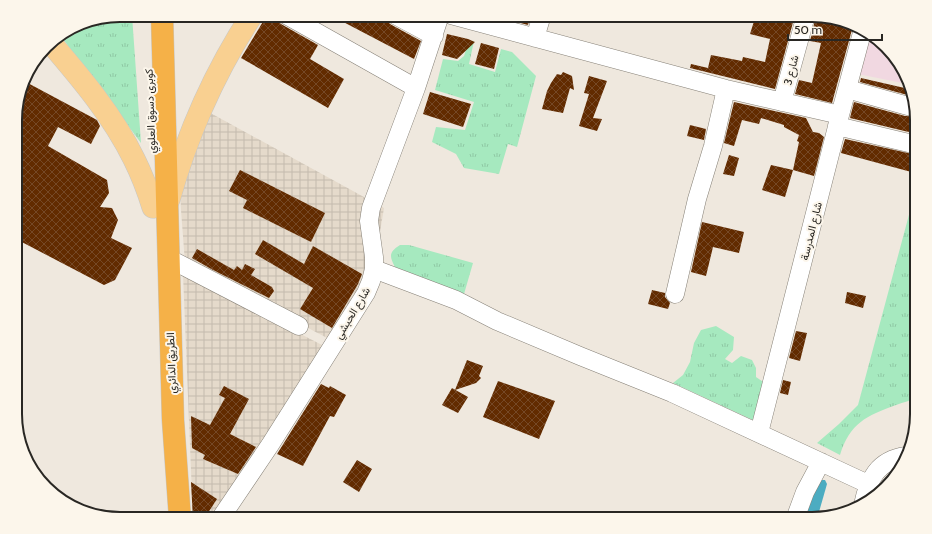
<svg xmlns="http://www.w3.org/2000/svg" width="932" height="534" font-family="Cabin,Vazirmatn,sans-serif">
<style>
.industrial{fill:url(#industrial-grid)}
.education{fill:#f1d8e1}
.grass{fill:url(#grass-tufts)}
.water{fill:#4cacc1}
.building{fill:url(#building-cross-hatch)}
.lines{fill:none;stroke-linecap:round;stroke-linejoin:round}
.minor-casing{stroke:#868077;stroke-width:19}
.major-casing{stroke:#c7c7c6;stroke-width:23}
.highway-casing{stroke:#c7c7c6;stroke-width:23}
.minor{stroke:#fff;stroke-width:18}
.major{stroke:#f9d091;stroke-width:22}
.highway{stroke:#f5b148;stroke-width:22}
.labels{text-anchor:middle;stroke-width:4;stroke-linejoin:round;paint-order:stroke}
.street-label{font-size:11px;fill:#292723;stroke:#fcf6eb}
.rim{fill:none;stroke:#292723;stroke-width:2}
</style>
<defs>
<pattern id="industrial-grid" width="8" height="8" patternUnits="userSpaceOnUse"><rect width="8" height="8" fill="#e5dacb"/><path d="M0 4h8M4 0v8" fill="none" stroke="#c4bbae"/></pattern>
<pattern id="grass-tufts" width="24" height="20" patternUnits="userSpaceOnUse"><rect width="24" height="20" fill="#a6e9bf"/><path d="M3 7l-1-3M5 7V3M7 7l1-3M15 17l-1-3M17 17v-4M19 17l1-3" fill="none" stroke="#8fc8a4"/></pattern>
<pattern id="building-cross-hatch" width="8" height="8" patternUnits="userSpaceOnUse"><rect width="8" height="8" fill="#622b00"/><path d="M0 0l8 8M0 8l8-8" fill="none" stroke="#754826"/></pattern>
</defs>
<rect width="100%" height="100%" fill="#efe8de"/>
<!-- industrial -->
<path class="industrial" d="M205,110L384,208L374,268L329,339L185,263L181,210L180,178Z
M183,274L324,346L212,519H193Z"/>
<!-- education -->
<path class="education" d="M867,32L899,62L907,84L858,74Z"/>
<!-- grass -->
<path class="grass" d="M120,15H132L141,143L60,35L80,23Z
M469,41H474L469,64L495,72L501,49L512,52L536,76L517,147L508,144L499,174L464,168L456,154L432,142L436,127L465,130L474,102L435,90L443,59L458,61L464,56Z
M910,211L917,213V397C910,401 904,402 896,405C866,416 850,423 840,455L817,443L839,424L858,405Z
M400,245H409L473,263L464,294L395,267C389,256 389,252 400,245Z
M716,326L734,337L733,350L725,359L732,363L741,356L752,360L756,368V377L766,384L757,422L673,383L683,375L690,362L694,343L701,330Z"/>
<!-- water -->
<path class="water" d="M819,480H825L827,484L817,519H804Z"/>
<!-- building -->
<path class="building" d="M267,15H276L277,20L281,24L318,45L310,59L344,79L328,108L241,58Z
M307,15H325L321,23Z
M330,15H385L386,20L390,24L421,41L414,59Z
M491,15H523L530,17L528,25Z
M756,15H795L775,89L690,68L691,64L708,68L711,55L742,61L743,57L765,62L770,39L750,34Z
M816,16L853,26L832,103L795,94L799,80L812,83L821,43L810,41Z
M447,34L468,39L475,42L457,59L442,55Z
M481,43L499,48L494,69L475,64Z
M563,72L572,76L574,90L570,88L563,113L542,109L547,91L551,83L557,74L561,75Z
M589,76L607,81L593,118L602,119L597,131L579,126L589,94L584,93Z
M861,78L909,89L911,96L860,82Z
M24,81L97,120L100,126L91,144L58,127L48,146L107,180L109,193L100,207L112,208L118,220L111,238L132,248L115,280L104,285L16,239V107Z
M430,92L471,104L463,127L423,114Z
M734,102L806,118L813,132L819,133L824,137L814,176L793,170L799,142L797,141L799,135L784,127V125L761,118L759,124L742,120L734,146L724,143Z
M854,102L905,116H911L916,112L917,134L850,118Z
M690,125L706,129L704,140L687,136Z
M845,139L917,155V166L915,173L841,153Z
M729,155L739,158L734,176L723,174Z
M771,165L793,170L785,197L762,190Z
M240,170L325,213L311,242L243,208L247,200L229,191Z
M702,222L744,232L739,253L713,247L706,276L691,272Z
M263,240L304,264L313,246L362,274L358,284L332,328L300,309L313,288L255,254Z
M197,249L234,270L237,266L242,270L245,264L255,269L251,275L272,287L274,291L269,298L213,270L192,258Z
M652,290L665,293V297L670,303L668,309L648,304Z
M847,292L866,296L863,308L845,303Z
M796,331L807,333L800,361L789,358Z
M467,360L483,366L479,376L481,378L476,383L455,390Z
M783,380L791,382L788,395L780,393Z
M498,381L555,401L539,439L483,417Z
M321,384L329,388L330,386L346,395L334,417L330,416L303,466L277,454Z
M224,386L249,399L230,434L256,447L238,474L203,459L205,455L192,448L191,416L210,425L225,398L219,395Z
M452,388L468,397L458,413L442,405Z
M357,460L372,469L359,492L343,482Z
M191,482L217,499L204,519H193Z"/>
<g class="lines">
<!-- minor casing -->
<g class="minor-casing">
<path id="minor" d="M286,15L416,88
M395,15L434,36
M451,15L726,89L840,115
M535,38L542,15
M847,89L908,106
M782,102L806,15
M837,126L917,145
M168,258L299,326
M374,269L456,300L497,321L580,356L672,393L868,484
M675,294L697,199L713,146L726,89
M759,433L840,115L863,29
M863,505C868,479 878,460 906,456
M220,519L270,445L366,293L371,281L374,269V257L369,221L371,208L416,88L440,15
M795,519L805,492L821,462"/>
</g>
<!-- major casing -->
<g class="major-casing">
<path id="major" d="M50,42C81,78 113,116 134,159C142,175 148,191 153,207
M169,199C188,132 214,73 252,15"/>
</g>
<!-- highway casing -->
<g class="highway-casing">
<path id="highway" d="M162,15L173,420L180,519"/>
</g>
<!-- minor -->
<use href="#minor" class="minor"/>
<!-- major -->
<use href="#major" class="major"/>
<!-- highway -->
<use href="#highway" class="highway"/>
</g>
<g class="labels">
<!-- street labels -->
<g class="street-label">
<text transform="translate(791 70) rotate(-75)" y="4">شارع 3</text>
<text transform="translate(150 111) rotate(-92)" y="4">كوبرى دسوق العلوي</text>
<text transform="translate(811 231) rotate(-76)" y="4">شارع المدرسة</text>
<text transform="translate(352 313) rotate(-59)" y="4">شارع الحبشي</text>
<text transform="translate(171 363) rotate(-92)" y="4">الطريق الدائري</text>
</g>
</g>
<!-- crop -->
<path d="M0 0H932V534H0ZM120 22H812A98 98 0 0 1 910 120V414A98 98 0 0 1 812 512H120A98 98 0 0 1 22 414V120A98 98 0 0 1 120 22Z" fill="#fcf6eb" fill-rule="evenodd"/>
<path class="rim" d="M120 22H812A98 98 0 0 1 910 120V414A98 98 0 0 1 812 512H120A98 98 0 0 1 22 414V120A98 98 0 0 1 120 22Z"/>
<!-- scale -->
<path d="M788 34v6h94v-6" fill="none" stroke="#292723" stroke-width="2"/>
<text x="794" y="34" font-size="12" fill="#292723" stroke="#fcf6eb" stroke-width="3" paint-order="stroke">50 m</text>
</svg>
